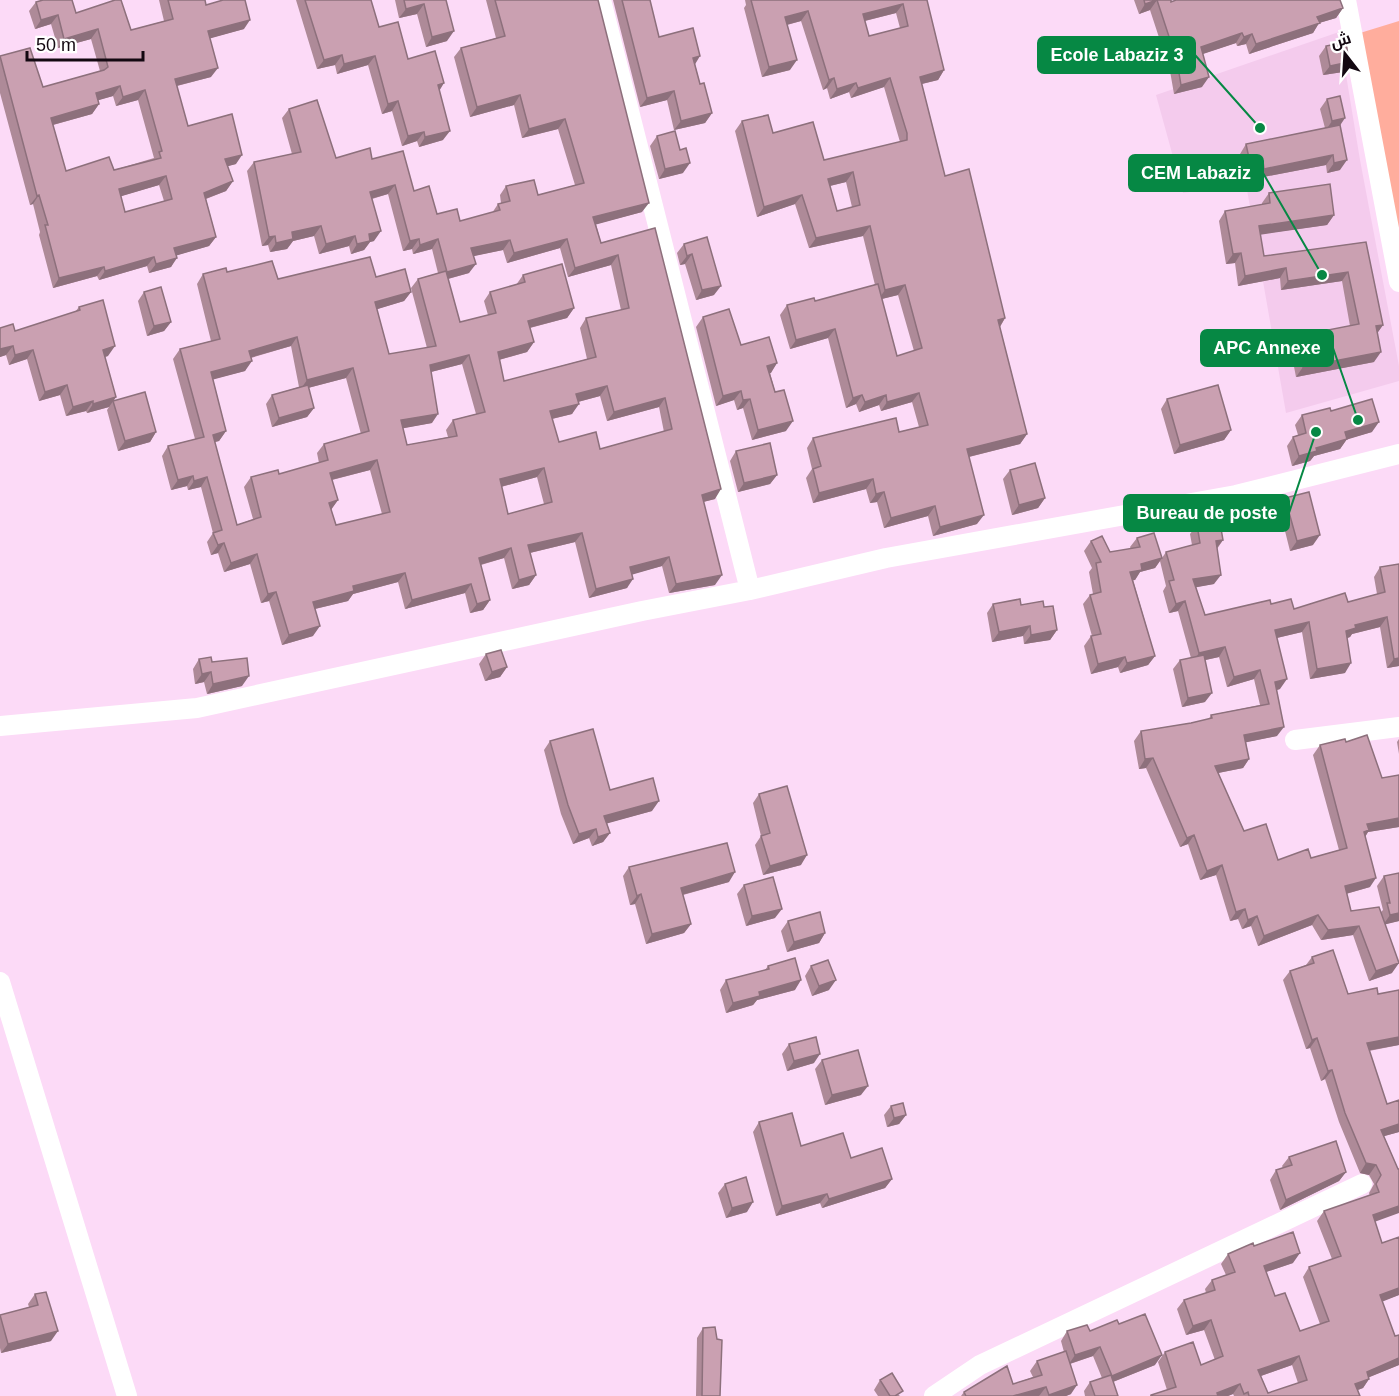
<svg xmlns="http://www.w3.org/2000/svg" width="1399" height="1396" font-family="Helvetica,Cairo,sans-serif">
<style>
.built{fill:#f4cbed}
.green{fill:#ffad9d}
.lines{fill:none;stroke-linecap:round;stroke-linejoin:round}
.street{stroke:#fff;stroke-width:20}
.wall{fill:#ae8a98;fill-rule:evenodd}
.shaded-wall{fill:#8d707c}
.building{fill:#caa0b1;stroke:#8d707c;stroke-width:1.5;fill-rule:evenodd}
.leader{fill:none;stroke:#068844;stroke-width:2}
.callout-dot{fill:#068844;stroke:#fff;stroke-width:2}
.callout{fill:#068844;stroke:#068844;stroke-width:2}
.callout-label{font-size:18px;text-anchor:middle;font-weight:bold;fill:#fff}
</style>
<rect width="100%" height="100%" fill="#fcdaf7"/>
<!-- built -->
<path class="built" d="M1339,32L1360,160L1399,366V381L1286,413L1246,184L1183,193L1156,95Z"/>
<!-- green -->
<path class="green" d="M1399,21V249L1360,33Z"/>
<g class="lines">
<!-- street -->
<path class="street" d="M601,0L750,590
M1346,0L1399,282
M0,726L197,708L642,611L750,590L886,558L1236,495L1399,454
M1295,740L1399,727
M0,982L127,1396
M934,1396L980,1365L1362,1184"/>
</g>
<!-- wall -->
<path class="wall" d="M159,0H205L206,5L244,29L210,38L211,77L177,86L188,126L236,164L227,166L233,181L226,191L206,199L216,237L209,246L177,255L171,267L149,273L147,266L99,280L97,276L53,288L39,235L40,232L33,204L30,205L0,93V56L43,87L100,71L91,39L58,48L51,24L35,29L29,11L36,2L131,30L164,21ZM113,96L116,106L138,100L154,158L114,170L66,171L53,125L92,114L99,104L98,100ZM159,185L164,201L125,212L121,196Z
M296,0H371L379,27L408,59L439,91L443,140L419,147L417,141L402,146L392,111L382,114L368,65L337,74L335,65L317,69Z
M395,0H446L447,41L426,47L417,14L399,18Z
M486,0H598L642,212L596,224L601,243L655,228L715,499L703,502L715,585L669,593L662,566L632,574L627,588L589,598L575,542L530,553L536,575L529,585L512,589L504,558L481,565L490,600L483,610L470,613L465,593L405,609L398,582L353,594L348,601L315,609L313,636L282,645L269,601L261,603L250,564L224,572L218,553L211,555L207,542L213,533L201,487L188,490L187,486L171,490L162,456L168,446L195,439L173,359L180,349L211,341L197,284L203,274L227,272L278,279L376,277L411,292L404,301L377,309L389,354L427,348L411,288L418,279L438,273L432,249L413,254L412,249L403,251L388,194L372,199L374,241L370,242L364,250L351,254L349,246L319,254L314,236L293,241L287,249L270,252L268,245L262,246L247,171L254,162L292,154L282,118L289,109L336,158L372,159L414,191L437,214L460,221L492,213L498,204L501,203L500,195L506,186L538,195L575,185L558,129L522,138L514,105L470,117L454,57L461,48L496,38ZM560,248L568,277L611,265L621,310L586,318L580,328L587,359L504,381L499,360L527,352L534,342L530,328L567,318L574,308L523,275L516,285L490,292L484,301L488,315L460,322L448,279L469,273L473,256L503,250L507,263ZM291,346L299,387L272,395L266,404L272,427L307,417L314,408L308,388L346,378L361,434L324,444L317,453L319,463L279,474L251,477L244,487L253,519L237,525L215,442L219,441L226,431L213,379L245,371L251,358ZM462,364L476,414L453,420L446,430L448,437L407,445L403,428L432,423L431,372ZM600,396L607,421L659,407L664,432L600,449L559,442L552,419L572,414L578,402ZM370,470L382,514L336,525L331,509L338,500L332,480ZM537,477L544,504L508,514L501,487Z
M613,0H650L659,37L695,64L700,84L712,113L705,123L674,130L667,100L640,107Z
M745,0H927L944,70L938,80L922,84L945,176L1005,318L1000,327L1027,434L1020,444L969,457L977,524L933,536L928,516L884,528L877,502L870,503L866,489L813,503L806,478L812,469L807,448L813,438L899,432L919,427L912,402L881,411L879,405L859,412L856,404L846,408L828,338L790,349L780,315L787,305L815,301L875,285L863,236L809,248L795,204L757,217L735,131L742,121L773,133L824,160L900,142L884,87L851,98L849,92L830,99L827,88L823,90L801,21L787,25L790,70L762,77L744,8L746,5ZM896,13L900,28L869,36L865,21ZM846,182L852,207L837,211L830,186ZM898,295L914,351L897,356L881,299Z
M1134,0H1171V2L1343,8L1336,18L1319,23L1313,33L1249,54L1246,44L1237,46L1236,43L1202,54V87L1174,94L1170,71L1150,10L1139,14Z
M1326,46L1343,72L1323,75L1319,56Z
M1327,99L1340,125V170L1327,173L1326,165L1258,178L1256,170L1244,173L1240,154L1246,144L1325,128L1320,109Z
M657,136L680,150L683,173L659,179L650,146Z
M1269,193L1334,215L1327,225L1260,234L1264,256L1366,242L1383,325L1377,333L1374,362L1296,377L1290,346L1297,336L1350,326L1342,281L1281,290L1280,278L1238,286L1235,263L1226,264L1219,221L1225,211L1262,205V203Z
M707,237L714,295L696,300L685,264L680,265L677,253L684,244Z
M144,292L171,322L164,331L147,336L138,301Z
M79,307L108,356L105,357L116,397L114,400L156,432L150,442L118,451L107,410L109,407L87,413L86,411L66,416L60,395L39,401L27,359L9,365L6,355L0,357V328L15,331L75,312Z
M703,317L741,345L777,363L770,373L786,431L752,440L743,408L737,410L734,400L716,406L696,327Z
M1167,399L1231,430L1224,440L1174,454L1161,409Z
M1331,411L1372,432L1347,439L1340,449L1314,456L1310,461L1292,466L1287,446L1293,437L1298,435L1295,425L1302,415Z
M736,451L777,475L770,484L738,492L730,461Z
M1010,470L1045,498L1038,508L1012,515L1003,479Z
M1285,498L1313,545L1290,551L1279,507Z
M1206,513L1223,540L1217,549L1214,584L1196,587L1205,615L1271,604L1294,609L1348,602L1377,594L1374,577L1380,567L1399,564V666L1387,668L1380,627L1352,634L1350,637L1347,638L1345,673L1310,679L1302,632L1277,638L1280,689L1277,690V736L1246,742L1249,759L1243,768L1218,773L1244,831L1278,860L1311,858L1339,850L1313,755L1320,745L1346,742L1382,778L1399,775V827L1368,832L1365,837L1370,887L1346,894L1351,911L1381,912L1383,910L1377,886L1384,876L1399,921L1385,924L1392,973L1369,981L1353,935L1321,940L1312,925L1258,946L1251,926L1242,929L1238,919L1230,921L1216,875L1200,880L1188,844L1180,847L1146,768L1139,769L1134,741L1141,731L1191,723L1209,719L1211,715L1260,705L1254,679L1227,687L1219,657L1205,660V702L1182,707L1173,669L1180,660L1191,658L1178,611L1169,613L1163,591L1166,586L1160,561L1155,568L1140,572L1135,580H1133L1155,656L1148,665L1120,673L1118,667L1091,674L1084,646L1091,636H1092L1083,604L1090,595L1093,594L1089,572L1092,568L1084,551L1091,541L1110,552L1131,549L1130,547L1137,538L1162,558L1166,552L1192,545L1190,534L1197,525H1200L1199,523Z
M993,604L1044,607L1057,630L1050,640L1024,644L1023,636L992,642L987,613Z
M486,654L507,667L500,677L485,681L479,664Z
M199,659L212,662L242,686L207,694L204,682L195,684L193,669Z
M1399,739V754L1397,742Z
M550,741L610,790L652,811L607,823L610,833L603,842L592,846L589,838L573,844L561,814L544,750Z
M759,794L801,865L763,875L755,845L761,836L753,803Z
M629,867L729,882L683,895L691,924L684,933L646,944L635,904L630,905L623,876Z
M744,885L775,918L746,926L737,894Z
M788,921L825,933L819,943L787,952L781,931Z
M1312,957L1348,994H1378L1399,990V1045L1369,1051L1387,1104L1399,1100V1132L1384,1136L1398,1169L1375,1221L1382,1243L1399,1237V1295L1382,1301L1395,1336L1399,1335V1365L1369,1377V1379L1363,1388L1358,1390L1360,1396H1234L1233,1394L1228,1396H1150L1151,1395L1167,1390L1158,1362L1165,1352L1201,1365L1215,1360L1204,1330L1186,1335L1177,1309L1184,1300L1206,1293L1205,1289L1212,1280L1226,1275L1221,1264L1228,1254L1254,1246L1293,1263L1266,1272L1275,1296L1300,1331L1320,1324L1303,1277L1309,1267L1332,1259L1317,1221L1324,1211L1370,1196L1369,1193L1374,1184L1369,1175L1360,1173L1339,1122L1325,1079L1321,1081L1310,1048L1306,1049L1283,980L1290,971L1306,965ZM1292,1365L1298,1383L1268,1393L1261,1376Z
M768,966L795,990L757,1000L753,1005L726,1013L720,990L726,980L765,970Z
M811,966L829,990L812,996L805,976Z
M789,1044L814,1063L787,1071L782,1054Z
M822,1060L861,1095L825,1105L815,1069Z
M891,1106L906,1115L899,1124L887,1127L884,1115Z
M759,1122L801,1146L851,1158L892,1179L885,1188L822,1208L820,1203L776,1216L753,1132Z
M1289,1157L1346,1172L1339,1181L1280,1210L1270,1180L1276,1170L1283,1168L1282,1166Z
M725,1184L747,1212L726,1218L718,1193Z
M35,1294L51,1341L1,1353L0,1348V1316L29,1307L28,1304Z
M1119,1324L1155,1365L1113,1382L1118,1396H1085L1084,1391L1090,1382L1102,1378L1093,1356L1070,1364L1071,1394L1066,1396H961L964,1392L1013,1384L1033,1377L1030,1371L1037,1361L1064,1352L1061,1341L1067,1331H1090Z
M703,1328L720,1396H696L697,1338Z
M880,1380L900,1396H878L874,1390Z"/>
<!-- shaded-wall -->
<path class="shaded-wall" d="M1157,0L1150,10L1139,14L1145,4Z
M424,4L417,14L399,18L406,9Z
M903,4L896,13L856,23L863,14Z
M1343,8L1336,18L1319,23L1313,33L1249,54L1256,44L1317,17Z
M808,11L801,21L778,27L785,17Z
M58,15L51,24L35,29L41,20Z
M250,20L244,29L201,41L208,31Z
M98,29L91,39L58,48L64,39Z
M454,31L447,41L426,47L432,37Z
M1242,33L1236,43L1194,57L1201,47Z
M1252,34L1246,44L1237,46L1244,37Z
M342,55L335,65L317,69L324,60Z
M375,56L368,65L337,74L344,64Z
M700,56L694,66L693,58Z
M797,60L790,70L762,77L769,67Z
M1349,62L1343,72L1323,75L1330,66Z
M218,68L211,77L168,88L175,79Z
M944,70L938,80L913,86L920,77Z
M1209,77L1202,87L1174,94L1181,85Z
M834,78L827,88L823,90L829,80Z
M890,78L884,87L851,98L858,88Z
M444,83L438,93V85Z
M856,83L849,92L830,99L837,89Z
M120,86L113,96L89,103L96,93Z
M145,90L138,100L116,106L123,97Z
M674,91L667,100L640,107L647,98Z
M520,95L514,105L470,117L477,107Z
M398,101L392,111L382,114L388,104Z
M99,104L92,114L45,127L51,118Z
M712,113L705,123L674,130L681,121Z
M1345,118L1339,127L1326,130L1332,121Z
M565,119L558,129L522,138L529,129Z
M450,131L443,140L419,147L425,137Z
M424,132L417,141L402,146L408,136Z
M242,155L236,164L218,169L225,159Z
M1333,155L1326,165L1258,178L1264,169Z
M1347,160L1340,170L1327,173L1334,163Z
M1263,161L1256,170L1244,173L1250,163Z
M690,163L683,173L659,179L665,169Z
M853,172L846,182L821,188L828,179Z
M166,176L159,185L112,199L119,189Z
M233,181L226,191L197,202L204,193Z
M395,185L388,194L363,201L370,192Z
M39,195L33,204L30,205L37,196Z
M802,195L795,204L757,217L764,207Z
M649,203L642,212L587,227L593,217Z
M1334,215L1327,225L1252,236L1259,226Z
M321,226L314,236L293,241L287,249L270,252L276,243L292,232Z
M870,226L863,236L809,248L816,238Z
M381,231L374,241L370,242L364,250L351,254L357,244L369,234Z
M275,236L268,245L262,246L269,237Z
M355,236L349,246L319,254L326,244Z
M216,237L209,246L168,258L174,248Z
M419,239L412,249L403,251L410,241Z
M438,239L432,249L413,254L420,245Z
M567,239L560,248L507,263L514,253Z
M510,240L503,250L465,258L471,248Z
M1241,253L1235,263L1226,264L1233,254Z
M692,254L685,264L680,265L687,256Z
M618,255L611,265L568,277L575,268Z
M154,257L147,266L99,280L105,271Z
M177,258L171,267L149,273L156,264Z
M476,264L469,273L440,281L447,272Z
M104,267L97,276L53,288L59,278Z
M1286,268L1280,278L1238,286L1245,276Z
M1348,272L1342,281L1281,290L1288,281Z
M905,285L898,295L878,300L885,290Z
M721,286L714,295L696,300L702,290Z
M411,292L404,301L368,312L375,302Z
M574,308L567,318L521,330L528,321Z
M1005,318L999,328L998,320Z
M171,322L164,331L147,336L154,326Z
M1383,325L1376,335V326Z
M835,329L828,338L790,349L796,340Z
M297,337L291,346L242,360L249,351Z
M534,342L527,352L491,362L498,352Z
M13,346L6,355L0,357V349Z
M115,346L108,356L96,359L103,350Z
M33,350L27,359L9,365L15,355Z
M1381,352L1374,362L1296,377L1303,367Z
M469,355L462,364L423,374L430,365Z
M252,361L245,371L204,382L211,372Z
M777,363L771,373L761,376L767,366Z
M353,368L346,378L300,390L307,380Z
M67,385L60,395L39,401L45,392Z
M607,386L600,396L570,404L576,394Z
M741,391L734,400L716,406L723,396Z
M919,393L912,402L881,411L887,402Z
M862,395L856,404L846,408L853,398Z
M886,395L879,405L859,412L865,402Z
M116,397L109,407L87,413L93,404Z
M665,398L659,407L607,421L614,412Z
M750,399L743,408L737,410L743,400Z
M93,401L86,411L66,416L73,407Z
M579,404L572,414L543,421L550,411Z
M314,408L307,417L272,427L279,418Z
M438,414L432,423L394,430L401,420Z
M793,421L786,431L752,440L758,430Z
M1379,422L1372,432L1339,442L1345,432Z
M1231,430L1224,440L1174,454L1180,445Z
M226,431L219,441L206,444L213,435Z
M156,432L150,442L118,451L125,441Z
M1027,434L1020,444L960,459L967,449Z
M1347,439L1340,449L1314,456L1310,461L1292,466L1299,456L1316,448Z
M377,460L370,470L323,482L330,473Z
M544,468L537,477L493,489L500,479Z
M777,475L770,484L738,492L744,483Z
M193,476L187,486L171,490L178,480Z
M207,477L201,487L188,490L194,481Z
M873,479L866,489L813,503L819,493Z
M721,489L715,499L695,504L702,495Z
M884,492L877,502L870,503L876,494Z
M1045,498L1038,508L1012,515L1019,505Z
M338,500L331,510L329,503Z
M935,506L928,516L884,528L891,518Z
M984,515L977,524L933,536L940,527Z
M582,533L575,542L521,555L528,545Z
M1320,535L1313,545L1290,551L1297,541Z
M1223,540L1216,549V541Z
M224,543L218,553L211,555L218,545Z
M511,548L504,558L472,567L479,558Z
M257,554L250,564L224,572L231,563Z
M669,557L662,566L624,577L630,567Z
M1162,558L1155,568L1140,572L1135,580L1124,582L1130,572L1141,564Z
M405,573L398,582L353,594L348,601L306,611L313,602L353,586Z
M536,575L529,585L512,589L519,580Z
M722,575L715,585L669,593L676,584Z
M1221,575L1214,584L1187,589L1193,579Z
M633,579L627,588L589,598L596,589Z
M471,584L465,593L405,609L412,600Z
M276,592L269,601L261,603L268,594Z
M490,600L483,610L470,613L477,604Z
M1185,601L1178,611L1169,613L1176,604Z
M1387,617L1380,627L1352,634L1350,637L1340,641L1346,631L1355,625Z
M1309,622L1302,632L1268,640L1275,630Z
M320,626L313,636L282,645L289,635Z
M1030,626L1023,636L992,642L999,632Z
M1057,630L1050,640L1024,644L1031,635Z
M1225,647L1219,657L1192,663L1199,653Z
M1155,656L1148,665L1120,673L1127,663Z
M1125,657L1118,667L1091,674L1098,664Z
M1399,658V666L1387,668L1394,659Z
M1351,663L1345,673L1310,679L1317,669Z
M507,667L500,677L485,681L492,672Z
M1260,670L1254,679L1227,687L1234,677Z
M211,672L204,682L195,684L202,674Z
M249,676L242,686L207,694L213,684Z
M1287,679L1280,689L1269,692L1275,682Z
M1212,693L1205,702L1182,707L1188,698Z
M1284,727L1277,736L1238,744L1244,735Z
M1153,758L1146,768L1139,769L1145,759Z
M1249,759L1243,768L1208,775L1215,766Z
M659,801L652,811L598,826L604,816Z
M1399,818V827L1368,832L1363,840L1357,841L1367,824Z
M596,829L589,838L573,844L579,834Z
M610,833L603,842L592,846L598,837Z
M1194,835L1188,844L1180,847L1187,838Z
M807,855L801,865L763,875L770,866Z
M1222,865L1216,875L1200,880L1207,871Z
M735,872L729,882L674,897L681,888Z
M1376,878L1370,887L1338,896L1345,886Z
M641,894L635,904L630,905L637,896Z
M782,909L775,918L746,926L752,916Z
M1245,909L1238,919L1230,921L1236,912Z
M1399,913V921L1383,925L1390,915Z
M1318,915L1312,925L1258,946L1264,936Z
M1257,916L1251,926L1242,929L1248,920Z
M691,924L684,933L646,944L652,934Z
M1359,926L1353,935L1321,940L1328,930Z
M825,933L819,943L787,952L794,942Z
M1399,963L1392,973L1369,981L1376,971Z
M801,980L795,990L757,1000L753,1005L726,1013L733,1003L759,992Z
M836,980L829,990L812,996L819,986Z
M1399,1037V1045L1360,1052L1367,1043Z
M1317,1038L1310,1048L1306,1049L1312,1040Z
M820,1054L814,1063L787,1071L794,1061Z
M1332,1070L1325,1079L1321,1081L1328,1071Z
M868,1086L861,1095L825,1105L832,1095Z
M906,1115L899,1124L887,1127L894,1118Z
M1399,1124V1132L1374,1139L1381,1130Z
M1366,1163L1376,1165L1369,1175L1360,1173Z
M1346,1172L1339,1181L1280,1210L1286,1200Z
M892,1179L885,1188L822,1208L829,1199Z
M827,1194L820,1203L776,1216L782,1206Z
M753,1202L747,1212L726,1218L732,1208Z
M1399,1206V1213L1366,1225L1373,1215Z
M1300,1253L1293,1263L1257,1275L1264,1266Z
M1399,1288V1295L1374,1305L1380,1295Z
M1211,1320L1204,1330L1186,1335L1193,1326Z
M58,1331L51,1341L1,1353L8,1344Z
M1100,1347L1093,1356L1069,1364L1075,1355Z
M1162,1355L1155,1365L1105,1385L1112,1376Z
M1299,1356L1292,1365L1252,1379L1258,1370Z
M1399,1358V1365L1360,1381L1367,1372Z
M1369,1379L1363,1388L1349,1393L1355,1384Z
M1240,1384L1233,1394L1228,1396H1215L1217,1393Z
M1077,1385L1071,1394L1066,1396H1048L1049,1395Z
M1046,1387L1039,1396H1013Z"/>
<!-- building -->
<path class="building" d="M43,0H72L76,13L115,0H121L131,30L173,19L168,0H205L206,5L223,0H245L250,20L208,31L218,68L175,79L188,126L232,114L242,155L225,159L233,181L204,193L216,237L174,248L177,258L156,264L154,257L105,271L104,267L59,278L45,225H48L39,195L37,196L0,56L30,48L43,87L104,70L108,67L98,29L64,39L58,15L41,20L36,2ZM120,86L123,97L145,90L162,151L159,152L161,158L114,170L109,157L66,171L51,118L99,104L96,93ZM166,176L172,199L125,212L119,189Z
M305,0H371L379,27L398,22L408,59L435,51L444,83L438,85L450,131L425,137L424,132L408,136L398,101L388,104L375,56L344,64L342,55L324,60Z
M404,0H446L454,31L432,37L424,4L406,9Z
M495,0H598L649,203L593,217L601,243L655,228L721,489L702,495L722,575L676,584L669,557L630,567L633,579L596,589L582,533L528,545L536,575L519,580L511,548L479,558L490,600L477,604L471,584L412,600L405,573L353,586L354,591L313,602L320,626L289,635L276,592L268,594L257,554L231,563L224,543L218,545L213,533L222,530L207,477L194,481L193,476L178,480L168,446L204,437L180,349L220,339L203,274L226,268L227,272L272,261L278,279L370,257L376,277L405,269L411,292L375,302L389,354L436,346L418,279L446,271L460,322L496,313L490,292L525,282L523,275L562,264L574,308L528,321L534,342L498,352L504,381L596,357L586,318L629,308L618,255L575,268L567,239L514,253L510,240L471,248L476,264L447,272L438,239L420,245L419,239L410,241L395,185L370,192L381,231L369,234L370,241L357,244L355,236L326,244L321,226L292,232L293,239L276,243L275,236L269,237L254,162L301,152L289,109L317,100L336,158L370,148L372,159L403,151L414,191L429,186L437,214L457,209L460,221L500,210L498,204L510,201L506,186L534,180L538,195L584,183L565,119L529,129L520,95L477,107L461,48L505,36ZM297,337L307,380L353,368L369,431L324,444L328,460L279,474L278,470L251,477L261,517L237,525L213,435L226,431L211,372L252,361L249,351ZM469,355L485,412L453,420L457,436L407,445L401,420L438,414L430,365ZM607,386L614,412L665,398L672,429L600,449L596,432L559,442L550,411L579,404L576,394ZM377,460L390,512L336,525L329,503L338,500L330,473ZM544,468L552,502L508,514L500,479Z
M622,0H650L659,37L693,28L700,56L693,58L700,84L704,83L712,113L681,121L674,91L647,98Z
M751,0H927L944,70L920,77L945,176L969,169L1005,318L998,320L1027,434L967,449L984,515L940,527L935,506L891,518L884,492L876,494L873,479L819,493L813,469L821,466L813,438L896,418L899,432L928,425L919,393L887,402L886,395L865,402L862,395L853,398L835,329L796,340L787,305L814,298L815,301L878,284L897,356L922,348L905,285L885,290L870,226L816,238L802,195L764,207L742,121L768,115L773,133L813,122L824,160L907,140V133L890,78L858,88L856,83L837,89L834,78L829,80L808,11L785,17L797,60L769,67ZM903,4L908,26L869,36L863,14ZM853,172L860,205L837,211L828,179Z
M1144,0H1171V2L1176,0H1340L1343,8L1317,17L1320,23L1256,44L1252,34L1244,37L1242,33L1201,47L1209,77L1181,85L1177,61L1157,0L1145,4Z
M1346,42L1349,62L1330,66L1326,46Z
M1340,96L1345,118L1332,121L1327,99Z
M1340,125L1347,160L1334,163L1333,155L1264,169L1263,161L1250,163L1246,144Z
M675,131L680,150L686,148L690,163L665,169L657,136Z
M1330,184L1334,215L1259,226L1264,256L1366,242L1383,325L1376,326L1381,352L1303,367L1297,336L1359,324L1348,272L1288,281L1286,268L1245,276L1241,253L1233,254L1225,211L1270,203L1269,193Z
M707,237L721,286L702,290L692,254L687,256L684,244Z
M161,287L171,322L154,326L144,292Z
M103,300L115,346L103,350L116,397L93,404V401L73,407L67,385L45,392L33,350L15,355L13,346L0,349V328L13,324L15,331L80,310L79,307Z
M729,309L741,345L769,337L777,363L767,366L775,392L784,390L793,421L758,430L750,399L743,400L741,391L723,396L703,317Z
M308,385L314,408L279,418L272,395Z
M1218,385L1231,430L1180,445L1167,399Z
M145,392L156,432L125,441L113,401Z
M1372,399L1379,422L1345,432L1347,439L1316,448L1317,451L1299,456L1293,437L1306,433L1302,415L1330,408L1331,411Z
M770,443L777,475L744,483L736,451Z
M1035,463L1045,498L1019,505L1010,470Z
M1309,492L1320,535L1297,541L1285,498Z
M1218,511L1223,540L1216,541L1221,575L1193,579L1205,615L1270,600L1271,604L1291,599L1294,609L1345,593L1348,602L1385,592L1380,567L1399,564V658L1394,659L1387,617L1355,625L1356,628L1346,631L1351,663L1317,669L1309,622L1275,630L1287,679L1275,682L1284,727L1244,735L1249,759L1215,766L1244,831L1266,824L1278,860L1308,849L1311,858L1347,848L1320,745L1345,739L1346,742L1367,735L1382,778L1399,775V818L1367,824L1369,830L1364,832L1376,878L1345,886L1351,911L1379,907L1399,963L1376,971L1359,926L1328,930L1318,915L1264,936L1257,916L1248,920L1245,909L1236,912L1222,865L1207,871L1194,835L1187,838L1153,758L1145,759L1141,731L1191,723L1212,718L1211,715L1269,704L1260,670L1234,677L1225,647L1199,653L1185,601L1176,604L1169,581L1174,580L1166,552L1200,543L1197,525L1208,523L1206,513Z
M1154,533L1162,558L1141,564L1142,570L1130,572L1155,656L1127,663L1125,657L1098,664L1091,636L1101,634L1090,595L1101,592L1096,563L1101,562L1091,541L1102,536L1110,552L1140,547L1137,538Z
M1020,599L1021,605L1043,601L1044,607L1053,606L1057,630L1031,635L1030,626L999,632L993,604Z
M501,650L507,667L492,672L486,654Z
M1204,655L1212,693L1188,698L1180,660Z
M211,657L212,662L247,658L249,676L213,684L211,672L202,674L199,659Z
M593,729L610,790L653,778L659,801L604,816L610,833L598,837L596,829L579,834L568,805L550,741Z
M787,786L807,855L770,866L761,836L770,833L759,794Z
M727,843L735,872L681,888L691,924L652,934L641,894L637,896L629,867Z
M1399,873V913L1390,915L1387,903H1390L1384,876Z
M773,877L782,909L752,916L744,885Z
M820,912L825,933L794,942L788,921Z
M1333,950L1348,994L1377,988L1378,994L1399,990V1037L1367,1043L1387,1104L1399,1100V1124L1381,1130L1398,1169H1399V1206L1373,1215L1382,1243L1399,1237V1288L1380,1295L1395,1336L1399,1335V1358L1367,1372L1369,1379L1355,1384L1360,1396H1249L1248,1392L1244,1394L1240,1384L1217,1393L1218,1396H1151V1395L1176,1387L1165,1352L1193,1342L1201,1365L1223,1356L1211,1320L1193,1326L1184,1300L1215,1290L1212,1280L1235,1272L1228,1254L1253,1243L1254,1246L1293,1232L1300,1253L1264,1266L1275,1296L1285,1293L1300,1331L1329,1321L1309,1267L1341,1256L1324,1211L1379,1192L1376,1184L1381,1175L1376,1165L1366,1163L1345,1113L1332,1070L1328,1071L1317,1038L1312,1040L1290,971L1314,963L1312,957ZM1299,1356L1307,1380L1268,1393L1258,1370Z
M795,958L801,980L759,992L760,996L733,1003L726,980L769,969L768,966Z
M828,960L836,980L819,986L811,966Z
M816,1037L820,1054L794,1061L789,1044Z
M858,1050L868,1086L832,1095L822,1060Z
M903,1103L906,1115L894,1118L891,1106Z
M792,1113L801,1146L843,1133L851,1158L882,1148L892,1179L829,1199L827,1194L782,1206L759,1122Z
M1336,1141L1346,1172L1286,1200L1276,1170L1292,1165L1289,1157Z
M746,1177L753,1202L732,1208L725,1184Z
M46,1292L58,1331L8,1344L0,1315L38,1305L35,1294Z
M1145,1314L1162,1355L1112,1376L1100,1347L1075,1355L1067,1331L1087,1325L1090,1331L1117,1320L1119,1324Z
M715,1327L717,1339L722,1340L720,1396H702L703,1328Z
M1066,1351L1077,1385L1049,1395L1046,1387L1013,1396H966L964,1392L1007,1366L1013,1384L1042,1375L1037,1361Z
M892,1373L903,1391L895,1396H890L880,1380Z
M1111,1375L1118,1396H1095L1090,1382Z"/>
<!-- callouts -->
<path class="leader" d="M1260 128L1195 55M1322 275L1263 173M1358 420L1333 348M1316 432L1289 513"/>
<g class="callout-dot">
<circle cx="1260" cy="128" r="6"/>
<circle cx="1322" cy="275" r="6"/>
<circle cx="1358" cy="420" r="6"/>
<circle cx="1316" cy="432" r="6"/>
</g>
<g class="callout">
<rect x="1038" y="37" width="157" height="36" rx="6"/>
<rect x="1129" y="155" width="134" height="36" rx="6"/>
<rect x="1201" y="330" width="132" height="36" rx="6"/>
<rect x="1124" y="495" width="165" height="36" rx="6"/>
</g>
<g class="callout-label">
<text x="1117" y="61">Ecole Labaziz 3</text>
<text x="1196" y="179">CEM Labaziz</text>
<text x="1267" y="354">APC Annexe</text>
<text x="1207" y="519">Bureau de poste</text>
</g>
<!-- north arrow -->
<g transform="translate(1345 54) rotate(343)" stroke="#ffffff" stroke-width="4.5" paint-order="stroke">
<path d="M0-4.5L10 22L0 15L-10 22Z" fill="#130811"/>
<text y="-9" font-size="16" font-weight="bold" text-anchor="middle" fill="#130811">ش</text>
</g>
<!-- scale -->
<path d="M27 51v9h116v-9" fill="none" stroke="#130811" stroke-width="3"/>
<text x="36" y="51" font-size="18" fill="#130811" stroke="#ffffff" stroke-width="4.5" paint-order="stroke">50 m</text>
</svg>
